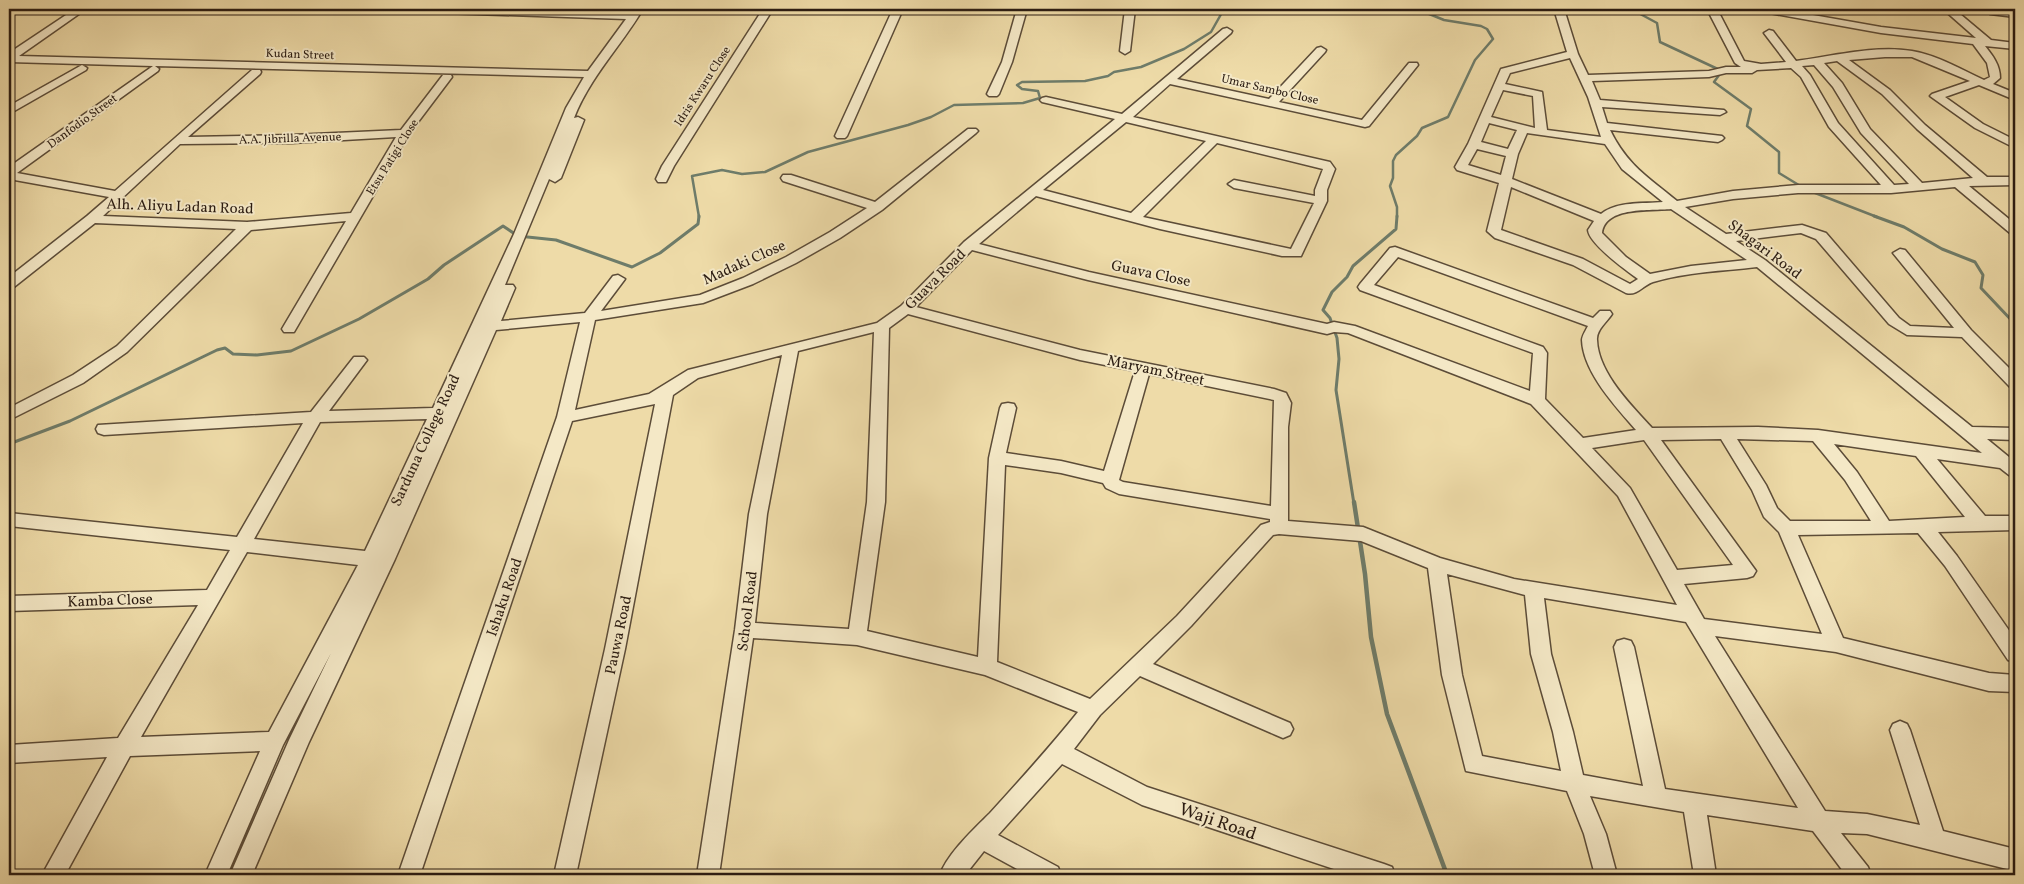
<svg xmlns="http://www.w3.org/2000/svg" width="2024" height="884" font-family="Vollkorn,serif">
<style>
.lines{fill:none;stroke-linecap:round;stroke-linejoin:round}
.stream-far2{stroke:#6e7c6a;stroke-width:2.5}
.stream-far1{stroke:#6e7c6a;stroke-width:3}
.stream{stroke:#6e7c6a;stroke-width:4.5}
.minor-casing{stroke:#5c4c38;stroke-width:3}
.minor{fill:#f4e8c6;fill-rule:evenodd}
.labels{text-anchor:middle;stroke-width:4;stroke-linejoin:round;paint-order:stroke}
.far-street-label{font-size:12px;fill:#2b1c12;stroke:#f4e8c6}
.street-label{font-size:15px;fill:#2b1c12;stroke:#f4e8c6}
.near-street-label{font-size:18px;fill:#2b1c12;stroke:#f4e8c6}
</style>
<rect width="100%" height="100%" fill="#eedba8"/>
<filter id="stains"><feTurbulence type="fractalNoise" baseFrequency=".004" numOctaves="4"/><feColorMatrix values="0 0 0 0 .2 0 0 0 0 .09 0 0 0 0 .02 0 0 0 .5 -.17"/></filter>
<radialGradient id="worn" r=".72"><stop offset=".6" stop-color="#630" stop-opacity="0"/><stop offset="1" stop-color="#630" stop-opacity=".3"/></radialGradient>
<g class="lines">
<!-- stream-far2 -->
<path class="stream-far2" d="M1631,9L1657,23L1660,42L1722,71L1714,82L1751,109L1747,126L1779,152V173L1802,187
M1810,191L1877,217
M699,217L692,176L722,170L742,174L765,172L808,152L908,125L931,117L954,105L1023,103L1040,98L1038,91L1022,89L1017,85L1022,82L1085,81L1108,76L1114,72L1141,67L1184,49L1211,32L1224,9
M1397,217V207L1390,186L1393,178V161L1396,155L1417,136L1422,128L1448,117L1475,60L1493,39L1487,29L1481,26L1444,20L1417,9"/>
<!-- stream-far1 -->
<path class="stream-far1" d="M1874,216L1904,227L1942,249L1975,262L1983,275L1981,288L2015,324
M9,444L70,421L217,350L225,348L233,354L257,355L291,351L359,319L428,279L444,265L503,226L518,236L556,240L632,267L660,253L698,224L699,216
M1354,504L1336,390L1339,359L1337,338L1330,318L1323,310L1332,292L1347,277L1353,266L1396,229L1397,216"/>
<!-- stream -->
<path class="stream" d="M1354,502L1365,574L1371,637L1387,714L1447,875"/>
<!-- minor casing -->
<g class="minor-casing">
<path id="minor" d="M75,9H86L19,56L588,71L626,19L413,12L408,9H499L630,13L633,9H643C621,46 590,77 574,118L578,117L584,120L561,178L555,182L549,179L505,285H513L515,288L501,321L585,313L613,276L618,275L625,279L601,311L700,295L743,278L786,257L830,232L867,208L783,181L781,178L783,175H791L875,202L968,129H976L978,131L976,133L882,210L840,238L796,263L753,284L703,303L595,320L575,410L649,394L688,370L877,323L901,306L964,242L1115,119L1042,102L1040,100L1042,98L1046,97L1122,114L1223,29L1227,28L1232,31L1231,33L1177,79L1269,99L1317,48L1321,47L1326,50L1325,52L1279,102L1362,120L1409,63H1417L1418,65L1369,126L1365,127L1170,84L1133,117L1330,162L1335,169L1327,190V201L1301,256H1282L1160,229L1036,196L979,244L1089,272L1327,324L1334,322L1355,326L1530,391L1533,353L1360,290L1358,287L1360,284L1390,248L1395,247L1593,318L1600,311H1610L1612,314C1607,322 1596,330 1597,340C1598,373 1632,406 1652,428L1758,427L1818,430L1982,453L1757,267C1723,271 1686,272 1653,282C1643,285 1638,296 1626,293L1573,265L1495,238L1487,231L1499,183L1457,170L1455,167L1468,144L1501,69L1567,52L1554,9H1564L1578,54L1588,75L1709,71L1726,67H1741L1735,63L1707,9H1717L1744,61L1761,64L1786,62L1764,33L1769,30L1773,31L1796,61C1833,56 1875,45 1912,51C1937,55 1962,70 1984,80L1990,77L1987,63L1973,44L1881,33L1764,12L1759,9H1779L1881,27L1976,38L1943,9H1954L1991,40L2015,43V49L1985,46C1993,56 2000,65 2000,78L1993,84L2015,93V100L1979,85L1945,97L1983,124L2015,140V148L1975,128L1930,96L1932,94L1970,81L1912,57H1885L1849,60L1890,90L1925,125L1987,177H2015V185L1969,186L2015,224V234L2010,233L1955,187L1891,193H1798L1733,199L1685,207L1726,234L1802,225L1826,233L1899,318L1910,326L1954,328L1893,253L1900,249L1905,250L1971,330L2015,374V388L2010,387L1962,337L1907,335L1889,324L1816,239L1801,233L1736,241L1765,260L1972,427L2015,428V440L1987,439L2015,462V477L2009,475L2000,468L1937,459L1985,516H2015V530L1938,532L1957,556L2015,639V662L2008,660L1945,566L1918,533L1798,535L1843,638L1989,673L2015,675V692L1989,691L1836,652L1715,636L1825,811L1867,814L1920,825L1890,730L1893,724L1900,721L1907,724L1910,730L1943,831L2015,849V871L1867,834L1841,833L1868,867L1871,875H1846L1813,831L1707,815L1716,875H1694L1684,812L1590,796L1606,834L1617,875H1595L1584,834L1567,791L1466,771L1442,675L1428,568L1361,541L1279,534L1273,535L1191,626L1153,664L1290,723L1293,729L1290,735L1283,738L1276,735L1140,676L1100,715L1074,749L1147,787L1384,864L1392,867L1395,875H1352L1142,805L1062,764L998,835L1058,867L1061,875H1028L984,851L965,875H940C947,854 974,829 990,813C1020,780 1050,747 1078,712L985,675L857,645L753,638L719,875H697L735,630L749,514L782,355L698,378L673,395L625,649L576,875H554L605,649L655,404L572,421L420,875H398L557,417L580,322L496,330L395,559L309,742L252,875H230L289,740L331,653L283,745L227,875H205L260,751L130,756L65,875H42L107,757L9,763V745L118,738L198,605L9,611V596L207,590L230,550L9,526V513L237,537L303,423L104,435L98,433L96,429L98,425L311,412L354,357H364L367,360L329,411L433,408L514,234L566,108L584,77L155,66L159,69L158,71L17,173L115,191L252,70H260L261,72L260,74L188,137L292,135L401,130L443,75H451L452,77L409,134L294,332H284L282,329L346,221L251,230L127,352L83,383L9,420V408L73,375L117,346L236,229L95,223L14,287L9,288V277L87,216L109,197L9,179V167L153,66L9,62V53ZM1570,58L1588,97L1601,137L1547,130L1542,92L1505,84L1510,73ZM1837,61L1882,94L1917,129L1973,178L1922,183L1870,129L1842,83L1824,63ZM1814,65L1833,87L1861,133L1909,184L1894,185L1838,123L1810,75L1802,66ZM1791,68L1801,77L1829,127L1881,185H1798L1733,191L1677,201C1648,177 1627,165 1610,130L1718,142L1722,140L1724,138L1722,136L1607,123L1602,107L1720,115L1726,112L1724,110L1600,100L1592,81L1709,77L1726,73H1752L1757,70ZM1503,90L1533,96L1535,128L1491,117ZM1126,122L1206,141L1131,213L1043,190ZM1489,123L1517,130L1508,149L1481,142ZM1527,133L1605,144L1622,169L1663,202C1642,204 1617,201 1601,214L1512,179L1518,154ZM396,137L351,213L247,222L103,216L180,144L292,143ZM1217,143L1323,169L1315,190V196L1234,180L1228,184L1234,188L1314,203L1291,249L1143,217ZM1477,149L1506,156L1501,175L1468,165ZM1511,187L1594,221L1588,230C1589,244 1627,271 1638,279L1630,284L1583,259L1501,230ZM1671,209L1747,260L1691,266L1650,274L1626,257L1602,233C1605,206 1651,211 1671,209ZM972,250L1088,280L1327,334L1334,332L1348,333L1531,404L1618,496L1677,605L1514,579L1440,558L1363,527L1288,521V427L1291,403L1286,393L1274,389L1080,350L916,307ZM1398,257L1588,326C1586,330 1582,336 1582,340C1583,372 1616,407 1636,430L1583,438L1545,399L1547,353L1543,347L1374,285ZM908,314L1080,360L1135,371L1104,471L1061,461L1006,453L1016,408L1014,404L1008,403L1002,404L1000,408L989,458L978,657L867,631L885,502L889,328ZM874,332L867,502L849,629L755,623L767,514L798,351ZM1149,374L1274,400L1271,506L1123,482L1119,480ZM427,419L365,551L254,539L320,422ZM1721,439L1752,490L1764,517L1779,532L1822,634L1704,619L1684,584L1747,578L1753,576L1756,571L1661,440ZM1737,439L1813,441L1845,480L1871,521H1790L1777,508L1766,485ZM1644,440L1733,565L1677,570L1630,488L1592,448ZM1834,444L1916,456L1965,517L1889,521L1857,472ZM1005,465L1061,473L1103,483L1106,488L1119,494L1270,519V522L1261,525L1177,616L1090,699L997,662ZM247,552L358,565L269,732L141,737ZM1447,574L1525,595L1531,654L1553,732L1561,771L1482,756L1462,675ZM1544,598L1686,622L1798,808L1665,789L1634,647L1631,641L1624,639L1617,641L1614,647L1643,786L1583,775L1573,732L1551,654Z
M763,9H773L674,166L666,182H658L656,179L662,166Z
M893,9H903L847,136L845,138H837L835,136Z
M1017,9H1027L1012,62L999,94L997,96H989L987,94L1002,62Z
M1125,9H1135L1130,51L1125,54L1120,51Z
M1994,9L2015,11V17L1990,14L1989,12Z
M82,65L87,68L86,70L9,114V106Z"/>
</g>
<!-- minor -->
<use href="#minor" class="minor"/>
</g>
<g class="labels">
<!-- far-street labels -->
<g class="far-street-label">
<text transform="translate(300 54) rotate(2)" y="4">Kudan Street</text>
<text transform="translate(702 86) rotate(-57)" y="4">Idris Kwaru Close</text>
<text transform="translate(1270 89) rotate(13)" y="4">Umar Sambo Close</text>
<text transform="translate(82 121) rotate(-36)" y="4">Danfodio Street</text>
<text transform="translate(290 138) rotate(-2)" y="4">A.A. Jibrilla Avenue</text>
<text transform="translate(392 157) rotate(-58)" y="4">Etsu Patigi Close</text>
</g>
<!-- street labels -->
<g class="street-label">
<text transform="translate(180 206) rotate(2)" y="5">Alh. Aliyu Ladan Road</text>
<text transform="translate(1765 249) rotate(37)" y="5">Shagari Road</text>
<text transform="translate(744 262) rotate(-24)" y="5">Madaki Close</text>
<text transform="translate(1151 273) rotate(12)" y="5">Guava Close</text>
<text transform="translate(935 279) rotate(-45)" y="5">Guava Road</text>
<text transform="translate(1156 370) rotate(12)" y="5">Maryam Street</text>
<text transform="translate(425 440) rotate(-65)" y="5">Sarduna College Road</text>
<text transform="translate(504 597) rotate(-71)" y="5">Ishaku Road</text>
<text transform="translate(110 600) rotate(-2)" y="5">Kamba Close</text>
<text transform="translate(747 611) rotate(-83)" y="5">School Road</text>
<text transform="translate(618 635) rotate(-78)" y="5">Pauwa Road</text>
</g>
<!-- near-street labels -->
<g class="near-street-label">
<text transform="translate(1218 821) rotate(19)" y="6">Waji Road</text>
</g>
</g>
<!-- margin -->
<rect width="2024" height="884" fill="none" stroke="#eedba8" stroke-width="30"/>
<rect x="10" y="10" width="2004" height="864" fill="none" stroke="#2b1c12" stroke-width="2.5"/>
<rect x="15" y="15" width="1994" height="854" fill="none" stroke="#2b1c12"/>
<rect width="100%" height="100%" filter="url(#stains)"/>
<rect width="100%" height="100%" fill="url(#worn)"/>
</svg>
